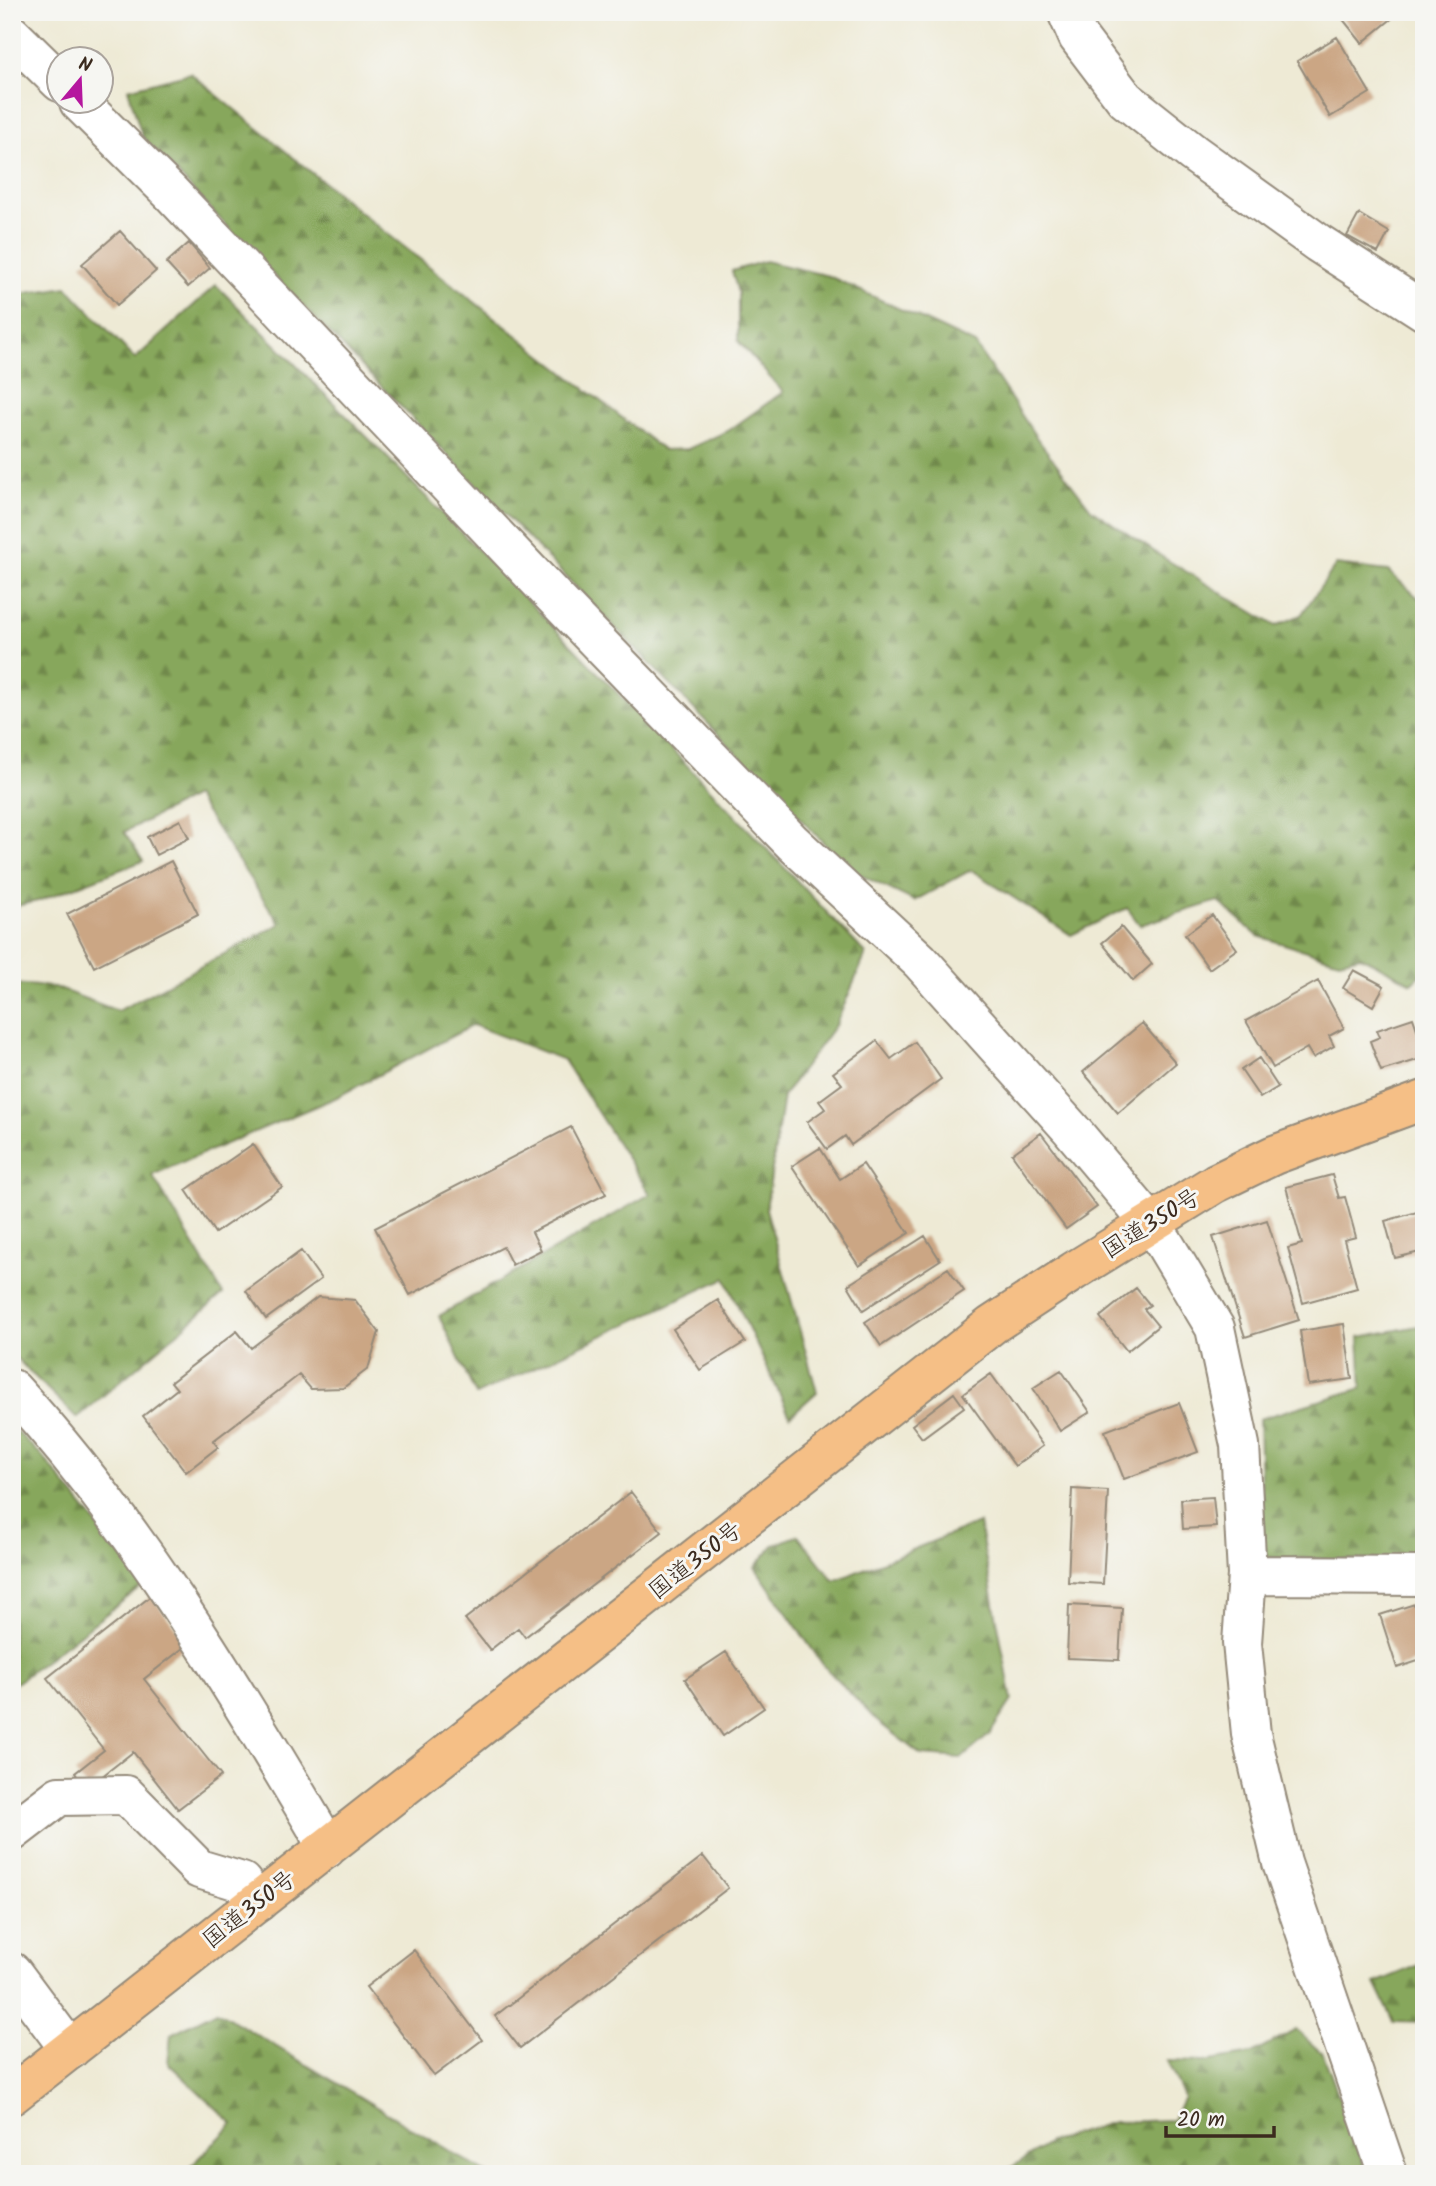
<svg xmlns="http://www.w3.org/2000/svg" width="1436" height="2186" font-family="Kalam,'Klee One',sans-serif">
<style>
.forest{fill:url(#forest-firs);stroke:#61683c;stroke-width:2}
.building{fill:#cba684}
.lines{fill:none;stroke-linecap:round;stroke-linejoin:round}
.minor-casing{stroke:#948a7a;stroke-width:42}
.highway-casing{stroke:#948a7a;stroke-width:42}
.minor{stroke:#fff;stroke-width:38}
.highway{stroke:#f5bf86;stroke-width:38}
.labels{text-anchor:middle;stroke-width:6;stroke-linejoin:round;paint-order:stroke}
.street-label{font-size:24px;fill:#3b2a1e;stroke:#f6f6f2}
</style>
<defs>
<pattern id="forest-firs" width="22" height="20" patternUnits="userSpaceOnUse" patternTransform="scale(1.75)"><rect width="22" height="20" fill="#87a75b"/><path d="M5 1l3.5 6h-7zM16 11l3.5 6h-7z" fill="#70884b"/></pattern>
</defs>
<rect width="100%" height="100%" fill="#f6f6f2"/>
<filter id="ink" filterUnits="userSpaceOnUse"><feTurbulence type="fractalNoise" baseFrequency=".0143" numOctaves="2"/><feDisplacementMap in="SourceGraphic" scale="14" xChannelSelector="R" yChannelSelector="G"/><feConvolveMatrix kernelMatrix="1 2 1 2 8 2 1 2 1" color-interpolation-filters="sRGB"/></filter>
<filter id="wash" filterUnits="userSpaceOnUse"><feTurbulence type="fractalNoise" baseFrequency=".00686" numOctaves="4" result="noise"/><feDisplacementMap in="SourceGraphic" scale="28" xChannelSelector="R" yChannelSelector="G"/><feGaussianBlur stdDeviation="1.57" result="paint"/><feColorMatrix in="noise" values="0 0 0 0 0 0 0 0 0 0 0 0 0 0 0 0 0 1.4 0 .05"/><feComposite in="paint" operator="in"/></filter>
<g filter="url(#wash)">
<rect width="100%" height="100%" fill="#eeead5"/>
<!-- forest -->
<path class="forest" d="M190,73L366,217L663,450L688,449L728,431L783,392L738,341V293L732,271L765,261L829,276L975,344L1036,437L1091,509L1164,558L1276,626L1301,615L1336,565L1388,571L1424,603V972L1412,983L1361,956L1339,961L1258,936L1218,901L1140,925L1127,908L1071,935L971,870L914,901L850,870L255,256L142,136L128,89Z
M216,285C436,505 653,727 866,954L836,1024L783,1096L766,1209L817,1392L790,1416L725,1278L476,1395L439,1316L650,1194L564,1060L473,1025L335,1098L152,1175L223,1294L77,1418L12,1354V984L54,987L118,1011L280,924L195,796L124,832L143,861L38,901L12,907V295L67,287L135,359Z
M1424,1325V1562L1263,1557L1259,1419L1362,1388L1359,1337Z
M12,1427L44,1458L145,1584L12,1686Z
M979,1523L1012,1700L989,1735L962,1758L921,1755L877,1721L824,1666L755,1567L774,1545L798,1535L834,1581Z
M1424,1963V2023L1394,2022L1375,1983Z
M217,2011L488,2174H184L233,2124L168,2063L171,2034Z
M1296,2030L1323,2054L1368,2174H1001L1051,2142L1113,2122L1173,2120L1184,2097L1167,2061L1204,2062L1252,2054Z"/>
<g id="blocks">
<!-- building -->
<path class="building" d="M1337,12H1400L1362,43Z
M1337,37L1370,93L1330,117L1297,61Z
M1359,214L1389,232L1378,253L1347,236Z
M120,231L156,271L117,305L82,264Z
M189,243L210,268L188,287L166,263Z
M180,820L189,838L156,855L147,837Z
M171,861L198,914L94,967L67,914Z
M1212,915L1237,949L1209,969L1185,935Z
M1121,927L1152,964L1133,981L1102,943Z
M1354,970L1384,986L1373,1006L1343,988Z
M1318,981L1344,1028L1329,1036L1334,1046L1313,1058L1307,1048L1273,1068L1246,1021Z
M1413,1018L1424,1050V1058L1381,1071L1370,1041L1380,1037L1377,1030Z
M1142,1023L1176,1063L1118,1113L1083,1072Z
M877,1041L891,1059L915,1042L941,1079L851,1145L845,1136L827,1149L807,1122L825,1109L819,1101L842,1084L833,1073Z
M1259,1058L1278,1087L1260,1098L1241,1070Z
M571,1127L606,1194L532,1232L541,1250L512,1265L503,1247L410,1295L375,1228Z
M1041,1133L1097,1207L1066,1229L1012,1154Z
M253,1144L282,1187L215,1233L186,1190Z
M820,1148L840,1179L863,1164L909,1233L859,1266L792,1166Z
M1332,1175L1339,1198L1345,1197L1356,1237L1344,1240L1357,1288L1303,1303L1288,1248L1302,1244L1286,1187Z
M1424,1210V1251L1395,1258L1385,1221Z
M1267,1220L1299,1320L1245,1337L1213,1237Z
M925,1236L940,1260L863,1310L848,1285Z
M301,1251L321,1279L266,1319L246,1291Z
M948,1268L964,1291L881,1346L865,1322Z
M1136,1288L1150,1305L1144,1309L1158,1326L1127,1351L1100,1317Z
M318,1297L355,1300L379,1332L368,1369L343,1388L311,1389L299,1375L213,1441L218,1447L186,1472L143,1416L177,1389L171,1382L237,1331L251,1348Z
M718,1300L745,1342L700,1370L673,1329Z
M1344,1324L1352,1379L1308,1385L1300,1331Z
M1061,1370L1090,1412L1060,1431L1033,1388Z
M991,1374L1043,1446L1015,1466L963,1394Z
M954,1393L964,1407L922,1438L912,1425Z
M1179,1403L1198,1452L1124,1479L1105,1431Z
M1072,1489L1108,1491L1103,1584L1068,1582Z
M631,1492L662,1532L525,1637L518,1628L490,1650L465,1619Z
M1213,1497L1216,1527L1183,1529L1181,1499Z
M151,1596L188,1644L144,1679L221,1776L178,1809L133,1752L87,1788L75,1773L104,1750L47,1678Z
M1424,1601V1659L1397,1668L1380,1615Z
M1069,1605L1122,1608L1119,1660L1067,1658Z
M726,1652L764,1708L723,1736L685,1679Z
M703,1856L728,1888L520,2048L495,2016Z
M414,1950L482,2040L434,2076L366,1987Z"/>
</g>
</g>
<g filter="url(#ink)">
<use href="#blocks" fill-opacity="0" stroke="#948a7a" stroke-width="2"/>
<g class="lines">
<!-- minor casing -->
<g class="minor-casing">
<path id="minor" d="M1067,12L1078,37L1125,99L1193,153L1318,243L1424,311
M12,35L60,82
M79,102L171,193L555,598L792,842L920,961L1070,1128L1150,1223L1164,1243L1215,1328L1240,1445L1247,1575L1242,1643L1251,1734L1282,1863L1388,2174
M12,1389C133,1521 225,1673 316,1827L326,1849
M1247,1575L1424,1576
M12,1832L59,1796L126,1795L199,1869L242,1882L258,1902
M12,1972L70,2050"/>
</g>
<!-- highway casing -->
<g class="highway-casing">
<path id="highway" d="M12,2095L992,1325L1074,1271L1216,1183L1274,1155L1424,1100"/>
</g>
<!-- minor -->
<use href="#minor" class="minor"/>
<!-- highway -->
<use href="#highway" class="highway"/>
</g>
</g>
<g class="labels">
<!-- street labels -->
<g class="street-label">
<text transform="translate(1151 1223) rotate(-32)" y="8">国道350号</text>
<text transform="translate(695 1560) rotate(-38)" y="8">国道350号</text>
<text transform="translate(249 1909) rotate(-38)" y="8">国道350号</text>
</g>
</g>
<!-- margin -->
<rect width="1436" height="2186" fill="none" stroke="#f6f6f2" stroke-width="42"/>
<!-- north arrow -->
<g transform="translate(80 80) rotate(19)"><circle r="33" fill="#f6f6f2" stroke="#aba49d" stroke-width="2"/>
<path d="M0-5L12 26L0 18L-12 26Z" fill="#b5179e"/>
<text y="-10" font-size="19" font-weight="bold" text-anchor="middle" fill="#3b2a1e">N</text>
</g>
<!-- scale -->
<path d="M1166 2126v10h108v-10" fill="none" stroke="#3b2a1e" stroke-width="3.5"/>
<text x="1177" y="2126" font-size="21" fill="#3b2a1e" stroke="#f6f6f2" stroke-width="5" paint-order="stroke">20 m</text>
</svg>
